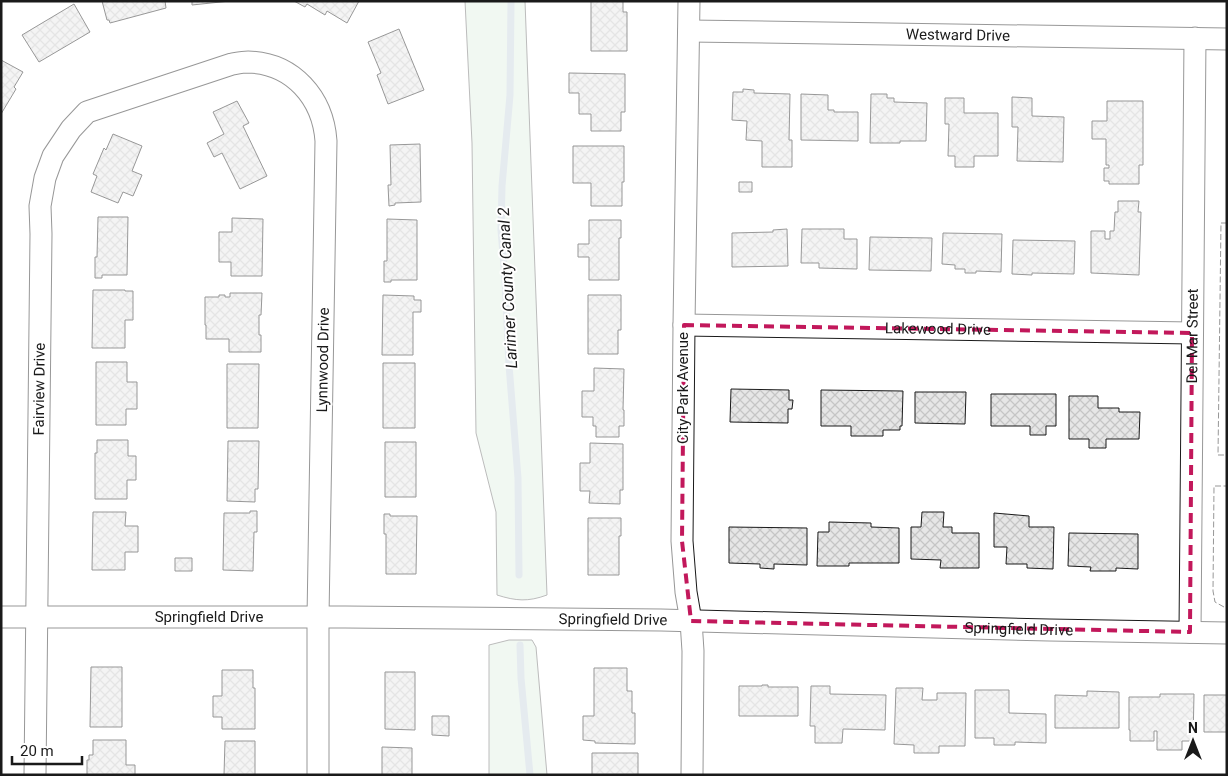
<svg xmlns="http://www.w3.org/2000/svg" width="1228" height="776" font-family="Roboto,sans-serif">
<style>
.grass{fill:#e0efe3;stroke:#6a6a6a}
.lines{fill:none;stroke-linecap:round;stroke-linejoin:round}
.stream{stroke:#c6d2dc;stroke-width:7}
.building{fill:url(#building-cross-hatch);stroke:#1a1a1a}
.street-casing{stroke:#1a1a1a;stroke-width:23}
.street{stroke:#fff;stroke-width:21}
.fence{stroke:#1a1a1a;stroke-width:1;stroke-dasharray:6 2.5;stroke-linecap:butt}
.marked{fill:none;stroke:#c2185b;stroke-width:4;stroke-dasharray:10 6;stroke-linejoin:round}
.labels{text-anchor:middle;stroke-width:4;stroke-linejoin:round;paint-order:stroke}
.street-label{font-size:15px;fill:#1a1a1a;stroke:#fff}
.water-label{font-size:16px;font-style:italic;fill:#1a1a1a;stroke:#fff}
</style>
<defs>
<pattern id="building-cross-hatch" width="8" height="8" patternUnits="userSpaceOnUse" patternTransform="scale(1.25)"><rect width="8" height="8" fill="#e6e6e6"/><path d="M0 0l8 8M0 8l8-8" fill="none" stroke="#c5c5c5"/></pattern>
</defs>
<rect width="100%" height="100%" fill="#fff"/>
<!-- grass -->
<path class="grass" d="M465,1H525L547,595C528,602 516,601 497,595L496,512L476,433L472,143Z
M509,640H532L536,647L547,775H489V645Z"/>
<g class="lines">
<!-- stream -->
<path class="stream" d="M511,1L510,95L502,186L501,230L505,278L509,365L518,478L519,575
M520,645L521,678L530,775"/>
</g>
<!-- building -->
<path class="building" d="M102,1H165L166,8L110,23L109,20H107Z
M192,1H230L192,5Z
M294,1H359L347,23L327,11L325,15L307,4L305,7Z
M591,1H623V12H627V51H591Z
M74,4L90,32L39,62L22,35Z
M399,29L424,90L388,104L377,75L381,73L368,42Z
M1,60L23,72L14,87L16,89L1,114Z
M569,73L625,74V112H621V131H591V114H579V93H569Z
M743,89L754,90V93L790,94L789,140H792V167H762V141L746,140L747,121L732,120L733,92H743Z
M801,94L828,95V110H834V112H858V141L801,140Z
M871,94H887V98H894V102L927,103L926,141H900V143H870Z
M1012,97L1032,98V116L1064,117L1063,162L1017,161L1018,127H1012Z
M945,98H964V113H998V156H974V167H955V156H948L949,124H945Z
M237,101L249,123L243,126L267,176L240,189L222,153L214,157L207,143L224,134L213,112Z
M1107,101H1143V165H1139V184H1109V181H1104V168H1109V165H1106V139H1092V121H1107Z
M113,134L142,146L132,171L142,175L133,196L123,192L118,203L91,192L97,176L93,174L104,148L106,150Z
M420,144L421,202L395,203V205L389,206L388,185H391L390,145Z
M573,146H624V182H622V206H591V183H573Z
M739,182H752V192H739Z
M1118,201H1139L1138,212H1141L1139,275L1091,273V231H1105V239H1110V231H1114L1115,212H1118Z
M98,217H128L127,275H102V278H95V257H97Z
M232,218L263,219L262,276H231V262H219V232H232Z
M387,219L417,220V280H391V282H384V261H387Z
M589,220H621V238H619V280H589V257H578V244H589Z
M787,229L788,266L732,267V233L773,232V230Z
M802,229H844V239H857V269L819,268V263H801Z
M943,233L1002,234L1001,272L976,271V273H965V269H955V265L942,264Z
M870,237L932,238L931,271L869,270Z
M1013,240L1075,241L1074,274L1032,273V275L1012,274Z
M93,290H125V291H133V320H125V348H92Z
M230,293H262L261,315H259V335H261V352H229V339H206V325H205V297H219V295H225V297H230Z
M383,295L414,296V300H421V312H413V355H382Z
M588,295H621V330H618V354H588Z
M96,362H127V382H137V409H126V425H96Z
M383,363H415V428H383Z
M227,364H259L258,428H227Z
M594,368L624,369L623,410H624V426H619V437H596V426H593V417H582V391H594Z
M731,389L789,390V400H793L792,409H788V423L730,422Z
M821,390L903,391L902,426H900V430H883V436H851V426H821Z
M915,392H966L965,424L915,423Z
M991,394H1056V426H1046V435H1030V426H991Z
M1069,396H1098V408H1119V412H1140L1139,439H1106V448H1089V439H1069Z
M97,440H128V456H136V480H127V499H95V453H97Z
M228,441H259L258,489H255V502L227,501Z
M385,442H416V497H385Z
M590,443L623,444V490H620V504L589,503L590,491H580V463H590Z
M250,511H257V532H254L253,571L223,570L224,513H250Z
M93,512H126L125,526H138V552H125V570H92Z
M922,512H944L943,527H952V533H979V568H940L941,560L911,559V527H921Z
M994,513L1029,516V527H1054L1053,569L1027,568V564H1006L1007,547H994Z
M384,514H390V516H417L416,574H386V534H384Z
M588,518H621V536H619V575H588Z
M829,522L871,523V527L899,528V563H849V566H817L818,532H829Z
M729,527L807,528V565L774,564V569L760,568V564L729,563Z
M1069,533L1138,534V569L1116,568V571H1090L1091,567L1068,566Z
M175,558H192V571H175Z
M91,667H122V727H90Z
M594,668H627V691H632V713H635V744L595,743V741L583,740V716H594Z
M222,670H253V688H255V729H222V717H213V696H222Z
M385,672H415V730L385,729Z
M762,685H768V687H798V716H739V686H762Z
M811,686H830V694L886,695L885,730L843,729L842,743H815V726H810Z
M896,688H923L922,700H937V693H966L965,746H939V753H914V745L894,744Z
M975,690H1009V713L1046,714V743L1015,742V745H994V738H975Z
M1087,691L1119,692V728H1055V695L1087,696Z
M1160,694H1194L1193,741H1182V750H1157V731H1154V741H1130V730H1129V697H1160Z
M1204,695H1227V732H1204Z
M432,716H449V736L432,735Z
M93,740H126V765H135V775H87V760H89V755H93Z
M225,741H255V775H224Z
M382,747L412,748V775H382Z
M592,753H638V775H592Z"/>
<g class="lines">
<!-- street casing -->
<g class="street-casing">
<g id="street">
<path d="M689,1L684,325L682,541L686,592L691,621L693,651L692,775"/>
<path id="s1" d="M689,31L1227,39"/>
<path id="s2" d="M684,325L1192,333"/>
<path id="s3" d="M1,617H345L661,620L1049,630L1227,633"/>
<path id="s4" d="M1190,632L1195,38"/>
<path id="s5" d="M35,775L41,234L40,206L45,178L53,156L71,129L87,112L232,64C238,63 243,62 248,62C293,63 323,98 326,141L318,617V775"/>
</g>
</g>
<!-- street -->
<use href="#street" class="street"/>
<!-- fence -->
<path class="fence" d="M1227,223H1221L1218,455H1227
M1224,607L1215,602L1213,591L1214,486H1227"/>
</g>
<!-- marked area -->
<path d="M0 0H1228V776H0ZM684,325L1192,333L1190,632L691,621L682,541Z" fill="#fff" fill-opacity=".55" fill-rule="evenodd"/>
<path class="marked" d="M684,325L1192,333L1190,632L691,621L682,541Z"/>
<g class="labels">
<!-- street labels -->
<g class="street-label">
<text dy="5" stroke="none"><textPath href="#s1" startOffset="269">Westward Drive</textPath></text>
<text dy="5" stroke="none"><textPath href="#s2" startOffset="254">Lakewood Drive</textPath></text>
<text dy="5" stroke="none"><textPath href="#s4" startOffset="296">Del Mar Street</textPath></text>
<text transform="translate(323 360) rotate(-89)" y="5">Lynnwood Drive</text>
<text transform="translate(683 388) rotate(-90)" y="5">City Park Avenue</text>
<text dy="5" stroke="none"><textPath href="#s5" startOffset="386">Fairview Drive</textPath></text>
<text dy="5" stroke="none"><textPath href="#s3" startOffset="208">Springfield Drive</textPath></text>
<text dy="5" stroke="none"><textPath href="#s3" startOffset="612">Springfield Drive</textPath></text>
<text dy="5" stroke="none"><textPath href="#s3" startOffset="1018">Springfield Drive</textPath></text>
</g>
<!-- water labels -->
<g class="water-label">
<text transform="translate(507 288) rotate(-93)" y="6">Larimer County Canal 2</text>
</g>
</g>
<!-- border -->
<rect width="1228" height="776" fill="none" stroke="#1a1a1a" stroke-width="5"/>
<!-- north arrow -->
<g transform="translate(1193 741)" stroke="#ffffff" stroke-width="4" paint-order="stroke">
<path d="M0-4L9 19L0 12L-9 19Z" fill="#1a1a1a"/>
<text y="-8" font-size="14" font-weight="bold" text-anchor="middle" fill="#1a1a1a">N</text>
</g>
<!-- scale -->
<path d="M12 756v8h70v-8" fill="none" stroke="#1a1a1a" stroke-width="2.5"/>
<text x="20" y="756" font-size="15" fill="#1a1a1a" stroke="#ffffff" stroke-width="4" paint-order="stroke">20 m</text>
</svg>
